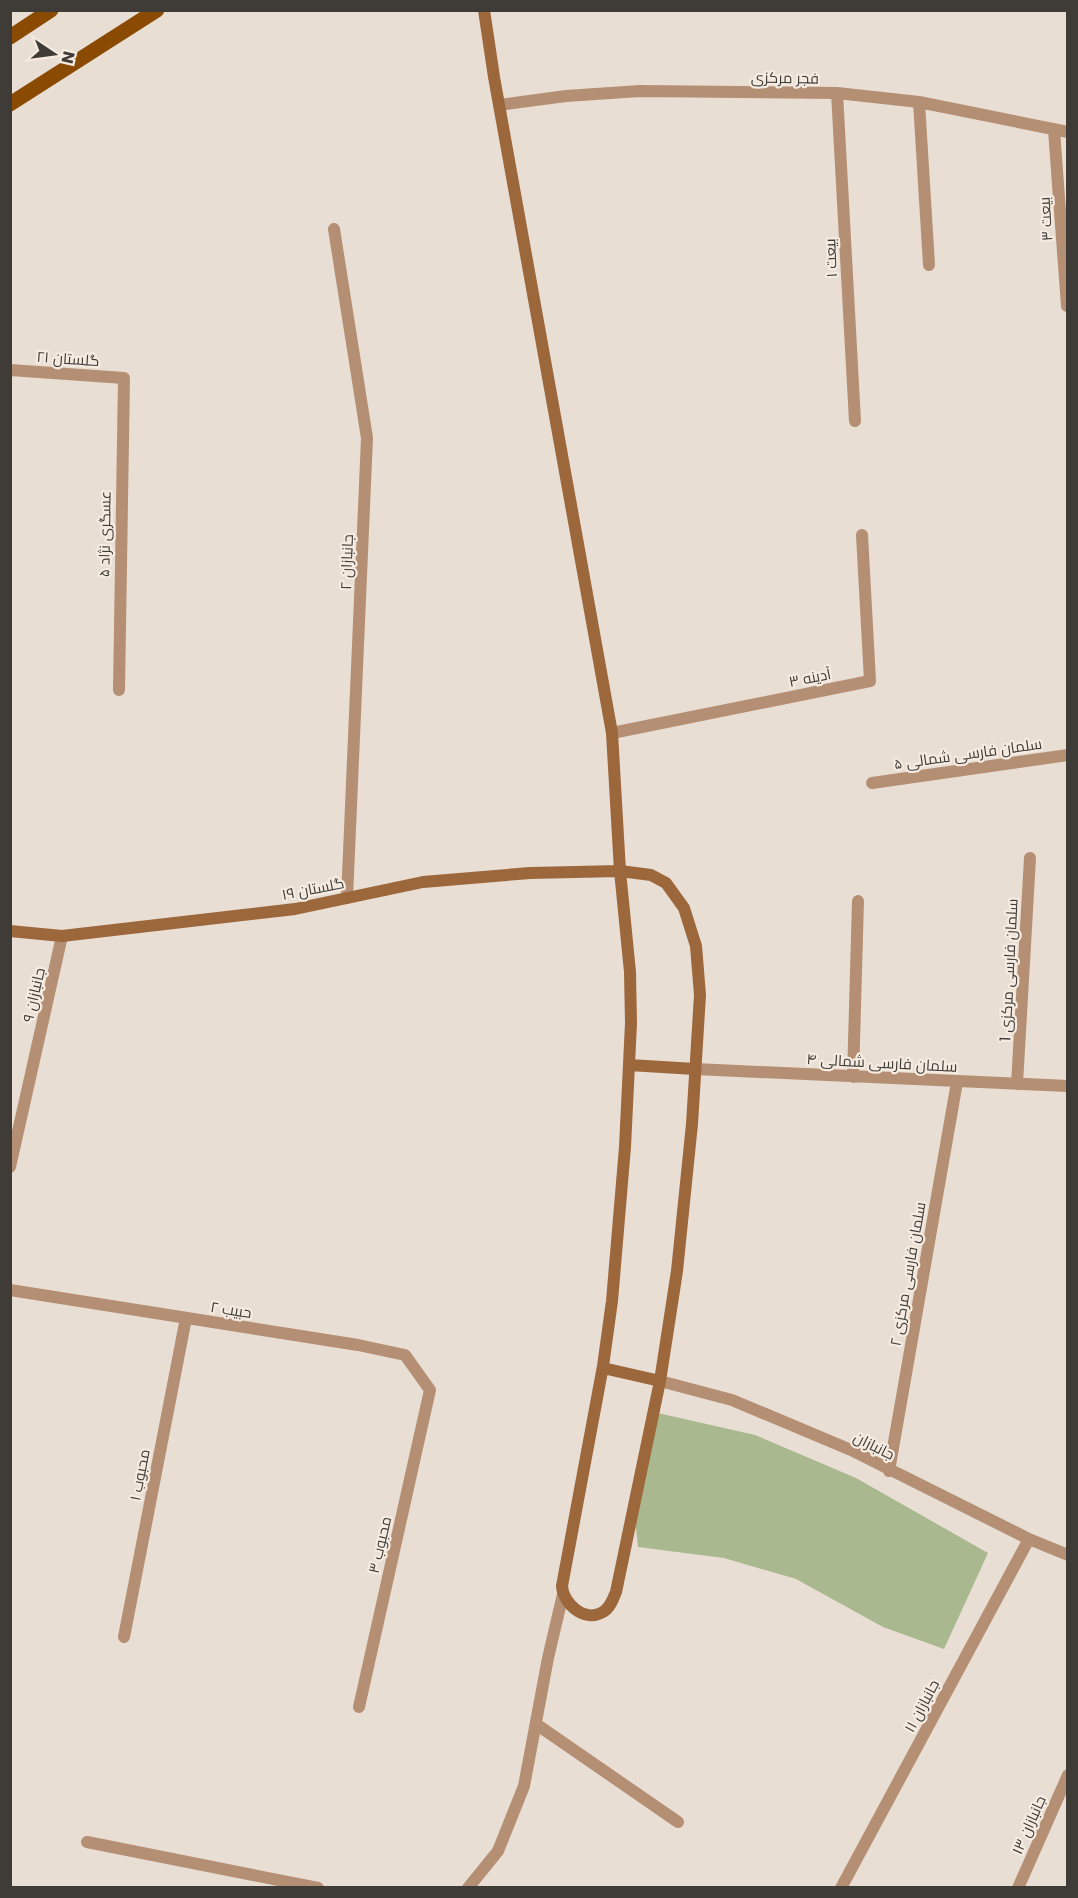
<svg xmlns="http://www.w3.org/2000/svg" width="1078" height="1898" font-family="Poppins,Cairo,sans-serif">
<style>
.green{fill:#aab88f}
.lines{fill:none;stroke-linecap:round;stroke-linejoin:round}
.service{stroke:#b58f73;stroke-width:12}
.minor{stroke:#b58f73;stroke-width:12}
.secondary{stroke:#9d673c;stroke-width:12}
.primary{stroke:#8b4a02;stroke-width:15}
.labels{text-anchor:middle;stroke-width:4.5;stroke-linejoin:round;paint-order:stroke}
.street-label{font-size:15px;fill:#3f3b37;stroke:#f5ebe1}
</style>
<rect width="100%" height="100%" fill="#e8ded4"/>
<!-- green -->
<path class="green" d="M649,1411L755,1435L856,1478L988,1553L944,1649L883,1627L796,1579L724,1558L638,1547L633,1500Z"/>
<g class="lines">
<!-- service -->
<path class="service" d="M536,1724L678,1822
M87,1842L318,1888
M468,1888L498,1851L524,1786L548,1658L563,1594"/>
<!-- minor -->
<path class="minor" d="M837,93L855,421
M919,102L929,265
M499,105L566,96L640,91L837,93L919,102L1068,132
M1054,130L1067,306
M334,229L367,438L347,898
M10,370L124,378L119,690
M612,733L870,681L862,535
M872,783L1068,755
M695,1069L1068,1086
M853,1077L858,901
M1017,1084L1030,858
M10,1167L62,936
M10,1290L358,1345L405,1355L430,1390L359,1707
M660,1381L732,1400L851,1450L1029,1539L1068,1555
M889,1471L957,1082
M124,1637L186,1318
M841,1888L1029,1539
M1018,1888L1068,1775"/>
<!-- secondary -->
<path class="secondary" d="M620,871L651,875L666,883L684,908L696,946L700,995L692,1124L677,1271L660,1381L616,1592C613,1599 610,1608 603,1612C585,1623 563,1604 562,1586L603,1366L612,1301L625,1147L631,1023L630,972Z
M10,931L62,936L295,909L423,882L530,873L620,871L612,733L494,77L484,10
M629,1065L695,1069
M603,1368L660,1381"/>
<!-- primary -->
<path class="primary" d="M10,37L51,10
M10,104L157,10"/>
</g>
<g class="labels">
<!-- street labels -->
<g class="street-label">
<text transform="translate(785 78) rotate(1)" y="5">فجر مرکزی</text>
<text transform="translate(1046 219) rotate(-94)" y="5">بیعت ۳</text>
<text transform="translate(831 258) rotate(-93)" y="5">بیعت ۱</text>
<text transform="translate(68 359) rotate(4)" y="5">گلستان ۲۱</text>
<text transform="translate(105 534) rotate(-89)" y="5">عسگری نژاد ۵</text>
<text transform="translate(347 562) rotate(-88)" y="5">جانبازان ۲</text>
<text transform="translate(810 678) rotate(-11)" y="5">آدینه ۳</text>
<text transform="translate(968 754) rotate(-8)" y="5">سلمان فارسی شمالی ۵</text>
<text transform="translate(313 889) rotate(-11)" y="5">گلستان ۱۹</text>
<text transform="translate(1009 970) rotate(-87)" y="5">سلمان فارسی مرکزی 1</text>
<text transform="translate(34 995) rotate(-77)" y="5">جانبازان ۹</text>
<text transform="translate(882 1063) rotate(3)" y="5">سلمان فارسی شمالی ۴</text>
<text transform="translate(908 1274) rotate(-80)" y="5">سلمان فارسی مرکزی ۲</text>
<text transform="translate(231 1310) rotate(9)" y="5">حبیب ۲</text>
<text transform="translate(874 1446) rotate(27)" y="5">جانبازان</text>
<text transform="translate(140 1475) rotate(-79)" y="5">محبوب ۱</text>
<text transform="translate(380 1545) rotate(-77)" y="5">محبوب ۳</text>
<text transform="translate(922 1706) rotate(-62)" y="5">جانبازان ۱۱</text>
<text transform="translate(1029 1825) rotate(-66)" y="5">جانبازان ۱۳</text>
</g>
</g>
<!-- border -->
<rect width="1078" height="1898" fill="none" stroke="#3f3b37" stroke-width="24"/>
<!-- north arrow -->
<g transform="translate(54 54) rotate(103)" stroke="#f5ebe1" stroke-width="4.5" paint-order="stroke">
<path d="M0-4.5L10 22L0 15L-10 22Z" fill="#3f3b37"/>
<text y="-9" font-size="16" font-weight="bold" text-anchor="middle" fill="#3f3b37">N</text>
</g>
</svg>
